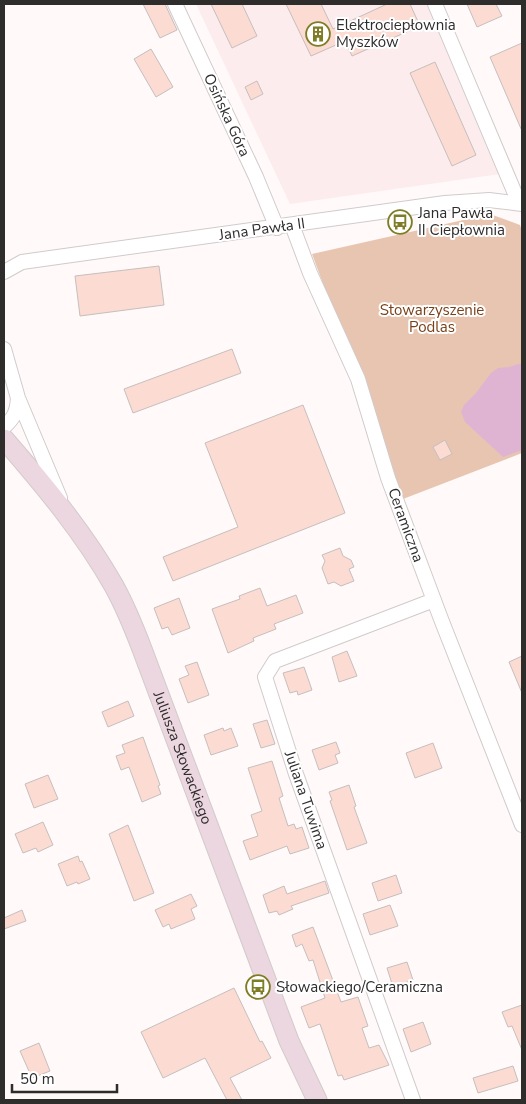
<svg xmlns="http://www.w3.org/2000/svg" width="526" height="1104" font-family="'Nunito Sans',sans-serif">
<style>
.built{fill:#fceced}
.green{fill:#e8c5b0}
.water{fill:#dfb4d2}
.building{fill:#fcdbd3;stroke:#c5bfbd}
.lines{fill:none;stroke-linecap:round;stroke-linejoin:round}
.street-casing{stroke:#d1cbcb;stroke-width:16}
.secondary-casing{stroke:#d1cbcb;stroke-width:21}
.street{stroke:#fff;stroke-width:14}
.secondary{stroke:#ecd6df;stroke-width:19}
.labels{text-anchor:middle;stroke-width:4;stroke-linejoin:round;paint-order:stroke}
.poi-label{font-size:15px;fill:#2f2c2c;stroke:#fff;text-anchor:start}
.street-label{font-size:15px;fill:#2f2c2c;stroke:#fff}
.park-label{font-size:15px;fill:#794119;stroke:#fff}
</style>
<rect width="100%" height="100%" fill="#fff9f9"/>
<!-- built -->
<path class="built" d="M196,4H427L500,174L290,204Z"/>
<!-- green -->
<path class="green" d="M490,214L520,225L522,231V453L403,499L312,254Z"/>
<!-- water -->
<path class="water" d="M518,364H522V450L503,457L465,422L461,412L464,405L476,393L491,373L498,368L509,367Z"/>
<!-- building -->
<path class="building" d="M143,4H165L177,30L160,38Z
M211,4H242L257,36L232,48Z
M286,4H321L333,29L387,4H410L420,26L352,56L345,41L311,56Z
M467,4H496L502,16L477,27Z
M522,43V131L490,57Z
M151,49L173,87L156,97L134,59Z
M435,62L476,155L452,166L410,73Z
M257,81L263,94L251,100L245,87Z
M159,266L164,305L80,316L75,276Z
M232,349L241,373L133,413L124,389Z
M303,405L345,513L173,581L163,557L238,527L205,443Z
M445,440L452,454L440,460L433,447Z
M340,548L343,556L351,560L354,567L349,569L354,581L341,586L334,582L328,584L322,568L325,561L322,555Z
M260,588L267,606L296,595L303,613L274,624L276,629L253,638L254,641L228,653L212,609L240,599L239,596Z
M179,598L190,628L172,635L168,627L162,629L154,608Z
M347,651L357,676L339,682L332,657Z
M522,656V693L509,662Z
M197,662L209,695L188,703L179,679L189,675L185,666Z
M304,667L312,690L298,695L297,691L290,693L283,673Z
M128,701L134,716L108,727L102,712Z
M267,720L275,744L261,748L253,724Z
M223,728L224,731L231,728L238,746L211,755L204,735Z
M143,737L160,785L158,786L161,794L142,802L129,767L121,770L116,756L125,753L122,745Z
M336,742L340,753L335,755L338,763L319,770L312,750Z
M433,743L442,768L415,778L406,753Z
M272,761L282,793L283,796L279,798L288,826L294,824L296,829L302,827L309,848L290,854L287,846L250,860L243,841L258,836L251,815L262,811L248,768Z
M48,775L58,799L34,808L25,784Z
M349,785L356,806L354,807L367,843L347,850L330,801L332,800L329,792Z
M43,822L53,845L38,852L36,848L23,853L15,834Z
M128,825L154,893L134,901L109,834Z
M78,856L80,862L82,861L90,879L78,884L77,882L67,886L58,864Z
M396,875L402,893L378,901L372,883Z
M325,881L329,893L291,906L293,909L279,915L277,911L269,913L263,895L284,886L287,894Z
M191,894L197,906L191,909L195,919L171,929L169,924L163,927L155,910Z
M390,905L398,926L370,935L363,914Z
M22,910L26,921L4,929V918Z
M313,927L341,1002L358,997L368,1026L362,1028L369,1048L379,1045L389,1065L344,1080L342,1075L338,1076L320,1024L309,1028L301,1007L325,998L313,960L309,961L302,944L296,947L292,935Z
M407,962L413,980L393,987L387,968Z
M234,988L260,1042L262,1041L271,1058L230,1078L242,1100H227L205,1058L163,1078L141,1032Z
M522,1005V1050L512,1026L508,1027L502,1012Z
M423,1022L431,1044L411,1052L403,1029Z
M39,1043L50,1071L32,1078L20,1051Z
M513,1066L518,1081L478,1093L473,1078Z"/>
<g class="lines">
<!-- street casing -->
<g class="street-casing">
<path id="street" d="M175,4L256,177L277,228
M435,4L519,203
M292,225L310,273L358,379L388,478L441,619L522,825
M4,272L22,262L36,260L445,203L489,200L522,204
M4,349L18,398L60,498
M4,427C14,418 17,412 18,398
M413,1100L296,774L265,677L275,661L434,600"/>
</g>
<!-- secondary casing -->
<g class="secondary-casing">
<g id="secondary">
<path id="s1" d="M4,439C44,485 84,533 114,586C125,606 134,628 142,649L289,1041L317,1100"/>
</g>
</g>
<!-- street -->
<use href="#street" class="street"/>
<!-- secondary -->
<use href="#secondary" class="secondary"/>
</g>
<!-- icons -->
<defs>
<g id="building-ring" transform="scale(1.25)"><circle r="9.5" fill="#fff" stroke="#7e7d26" stroke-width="1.5"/><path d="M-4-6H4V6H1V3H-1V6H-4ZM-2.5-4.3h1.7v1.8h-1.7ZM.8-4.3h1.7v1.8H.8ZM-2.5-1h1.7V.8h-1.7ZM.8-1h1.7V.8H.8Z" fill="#7e7d26"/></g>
<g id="bus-ring" transform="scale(1.25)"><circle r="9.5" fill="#fff" stroke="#7e7d26" stroke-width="1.5"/><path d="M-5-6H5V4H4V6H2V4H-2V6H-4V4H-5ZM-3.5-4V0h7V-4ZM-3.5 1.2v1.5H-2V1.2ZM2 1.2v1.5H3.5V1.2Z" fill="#7e7d26"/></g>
</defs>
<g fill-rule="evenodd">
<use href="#building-ring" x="318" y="34"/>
<use href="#bus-ring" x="400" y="222"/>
<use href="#bus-ring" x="258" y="987"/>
</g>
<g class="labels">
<!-- poi labels -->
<g class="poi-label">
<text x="336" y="30">Elektrociepłownia<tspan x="336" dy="17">Myszków</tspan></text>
<text x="418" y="218">Jana Pawła<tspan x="418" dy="17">II Ciepłownia</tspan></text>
<text x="276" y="992">Słowackiego/Ceramiczna</text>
</g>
<!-- street labels -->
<g class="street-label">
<text transform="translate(227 115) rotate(65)" y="5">Osińska Góra</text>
<text transform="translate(262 229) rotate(-8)" y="5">Jana Pawła II</text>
<text transform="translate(406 525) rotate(70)" y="5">Ceramiczna</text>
<text dy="5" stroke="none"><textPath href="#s1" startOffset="369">Juliusza Słowackiego</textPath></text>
<text transform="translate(306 800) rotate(71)" y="5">Juliana Tuwima</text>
</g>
<!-- park labels -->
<g class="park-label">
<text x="432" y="315">Stowarzyszenie<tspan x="432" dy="17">Podlas</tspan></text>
</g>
</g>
<!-- border -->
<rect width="526" height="1104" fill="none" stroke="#2f2c2c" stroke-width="10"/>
<!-- scale -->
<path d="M12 1084v8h105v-8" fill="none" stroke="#2f2c2c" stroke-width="2.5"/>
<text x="20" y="1084" font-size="15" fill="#2f2c2c" stroke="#ffffff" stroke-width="4" paint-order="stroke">50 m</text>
</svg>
